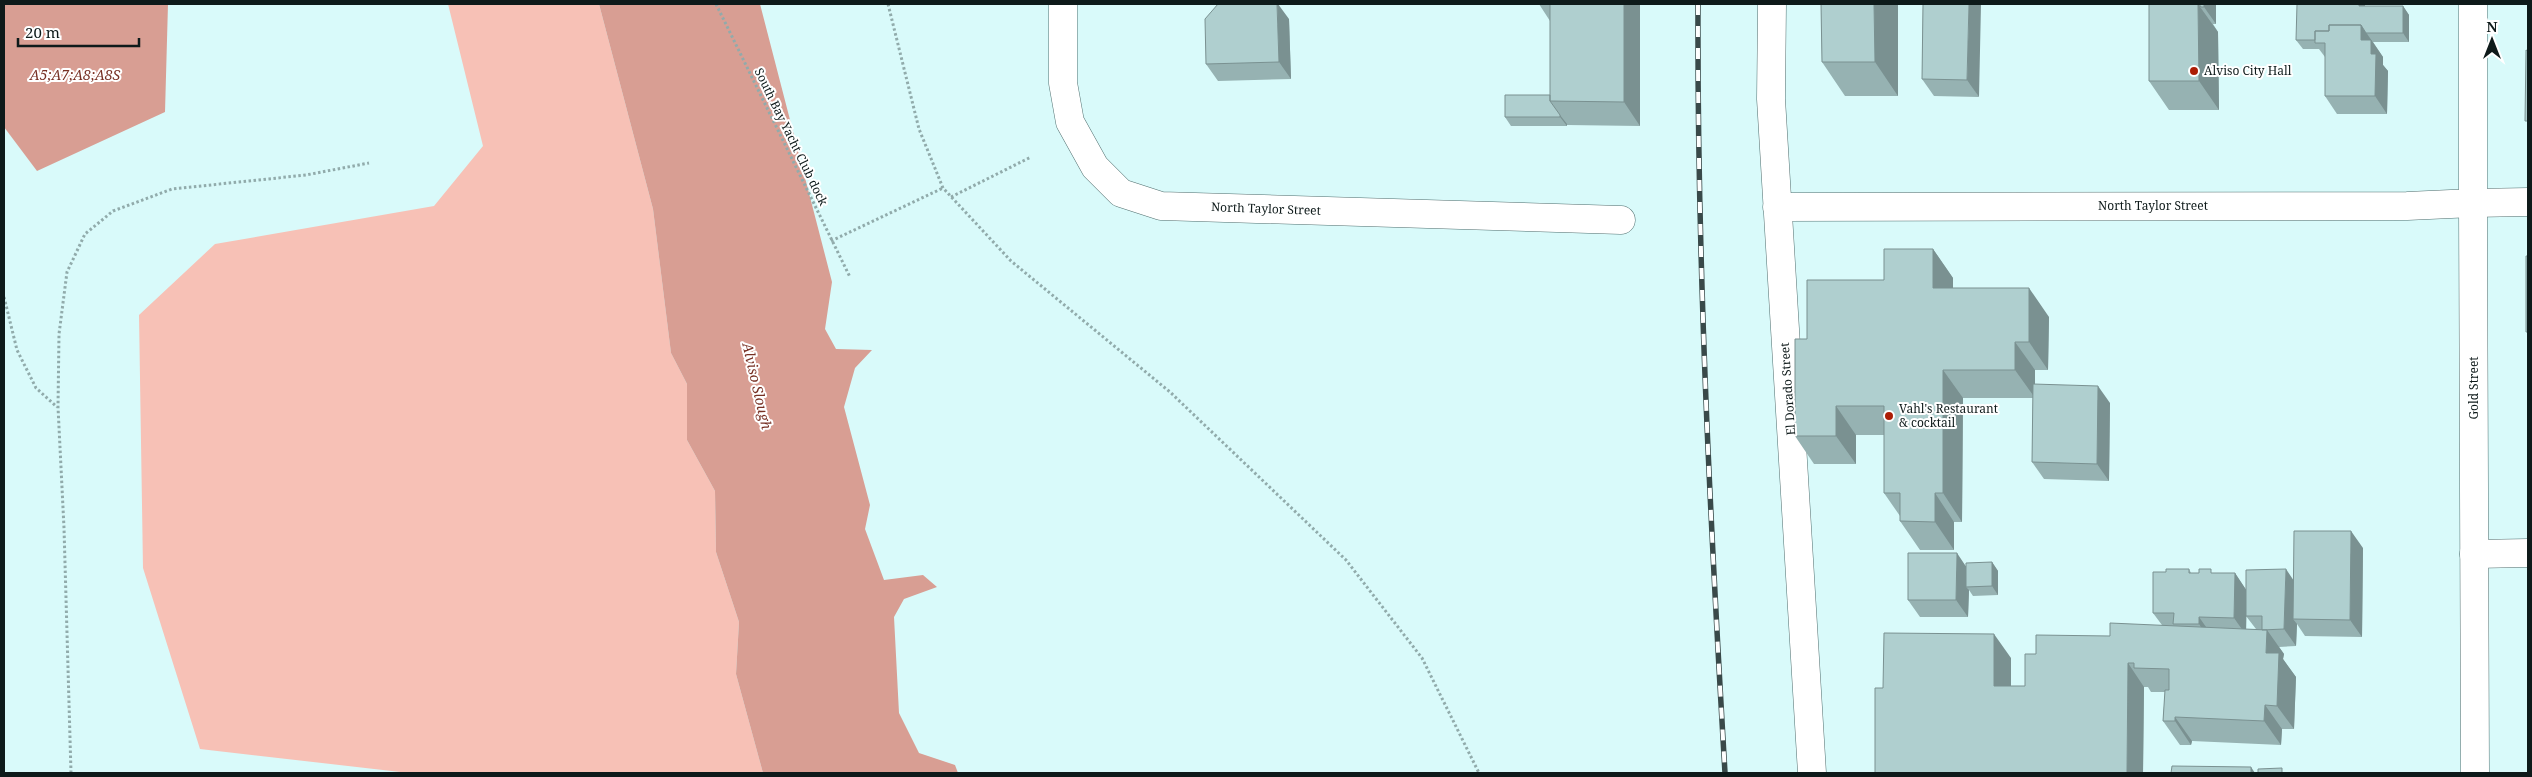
<svg xmlns="http://www.w3.org/2000/svg" width="2532" height="777" font-family="'Noto Serif',serif">
<style>
.green{fill:#f7c1b6}
.water{fill:#d89e93}
.lines{fill:none;stroke-linecap:round;stroke-linejoin:round}
.minor-casing{stroke:#516f6f;stroke-width:29}
.major-casing{stroke:#516f6f;stroke-width:29}
.path{stroke:#91abab;stroke-width:3;stroke-dasharray:2.5 2.5;stroke-linecap:butt}
.minor{stroke:#fff;stroke-width:28}
.major{stroke:#fff;stroke-width:28}
.rail-casing{stroke:#394949;stroke-width:5.5}
.rail{stroke:#fff;stroke-width:4;stroke-dasharray:11;stroke-linecap:butt}
.wall{fill:#96b2b2;fill-rule:evenodd}
.shaded-wall{fill:#7a9191}
.building{fill:#afcfcf;stroke:#7a9191}
.poi-dot{fill:#ac1d05;stroke:#fff;stroke-width:2}
.labels{text-anchor:middle;stroke-width:4;stroke-linejoin:round;paint-order:stroke}
.poi-label{font-size:12px;fill:#0e1a1a;stroke:#fff;text-anchor:start}
.street-label{font-size:12px;fill:#0e1a1a;stroke:#fff}
.water-label{font-size:14px;font-style:italic;fill:#773024;stroke:#fff}
</style>
<rect width="100%" height="100%" fill="#d9fafa"/>
<!-- green -->
<path class="green" d="M448,4H599L653,209L671,353L687,384V440L715,491L716,552L739,622L736,674L763,773H409L200,749L143,568L139,315L215,244L434,206L483,146Z"/>
<!-- water -->
<path class="water" d="M4,4H168L165,112L37,171L4,127Z
M599,4H760L832,282L825,329L836,349L872,350L855,368L844,407L870,505L865,529L884,580L923,575L937,587L904,599L894,617L899,713L919,753L955,765L958,773H763L736,674L739,622L716,552L715,491L687,440V384L671,353L653,209Z"/>
<g class="lines">
<!-- minor casing -->
<g class="minor-casing">
<path id="minor" d="M1063,4V83L1070,122L1095,167L1121,193L1161,206L1621,220
M1772,4L1771,99L1812,773
M1777,207L2407,206L2473,203V4
M2474,554L2528,553"/>
</g>
<!-- major casing -->
<g class="major-casing">
<path id="major" d="M2475,773L2473,203L2528,202"/>
</g>
<!-- path -->
<path class="path" d="M716,4L850,277
M888,4L919,129L943,188L1011,261L1170,392L1346,560L1422,658L1479,773
M951,197L1031,157
M831,241L943,188
M4,297L17,350L36,388L57,407
M71,773L64,528L58,407L59,334L67,272L85,234L113,211L172,189L306,175L369,163"/>
<!-- minor -->
<use href="#minor" class="minor"/>
<!-- major -->
<use href="#major" class="major"/>
<!-- rail casing -->
<g class="rail-casing">
<path id="rail" d="M1698,4C1697,260 1710,517 1725,773"/>
</g>
<!-- rail -->
<use href="#rail" class="rail"/>
</g>
<!-- wall -->
<path class="wall" d="M1539,4H1640V126L1567,125V124V126H1511L1505,117L1550,95V21Z
M1821,4H1898V96H1845L1822,62Z
M1923,4L1979,97L1934,96L1922,79Z
M2149,4H2216V24H2213L2218,32L2219,110H2169L2149,81Z
M2365,4V6H2403L2409,15V42H2373L2383,57V65L2388,71L2387,114H2337L2325,96V57L2319,49H2303L2296,40Z
M1289,19L1291,79L1218,81L1206,64Z
M1933,249L1953,278V288L2049,317L2048,370H2035V385L2110,403L2109,481L2044,479L2032,462L2033,398H1963L1962,522H1954V550H1920L1900,521V516L1884,493V435H1856V464H1814L1795,436L1807,339L1884,280Z
M2363,548L2362,637L2305,636L2297,624L2296,646L2279,647L2284,654L2283,659L2296,677L2294,729H2282L2281,745L2192,741L2191,745H2180L2163,721L2165,692H2151L2148,687H2144L2143,773H1875L1883,688L2011,658V686H2025L2036,654L2110,636L2162,625L2153,613L2166,572L2189,569L2191,573H2235L2246,590L2293,580ZM2246,602V616L2256,629H2246Z
M1992,562L1998,571V595L1973,596L1969,590L1968,617H1920L1908,600L1966,566Z"/>
<!-- shaded-wall -->
<path class="shaded-wall" d="M1277,4H1278L1289,19L1291,79L1279,62Z
M1624,4H1640V126L1624,102Z
M1874,4H1898V96L1875,62Z
M1969,4H1981L1979,97L1967,80Z
M2198,4L2218,32L2219,110L2199,81Z
M2204,4H2216V24L2204,7Z
M2359,4H2365V15L2359,6Z
M2403,6L2409,15V42L2403,33Z
M2361,25L2383,57V65L2388,71L2387,114L2375,96L2361,40Z
M1560,115L1567,124V126L1560,117Z
M1933,249L1953,278V316L1933,288Z
M2029,288L2049,317L2048,370L2029,342Z
M2015,342L2035,370V398L2015,370Z
M1943,370L1963,398L1962,522L1943,493Z
M2098,386L2110,403L2109,481L2097,464Z
M1836,406L1856,435V464L1836,436Z
M1935,493L1954,522V550L1935,522Z
M2351,531L2363,548L2362,637L2350,620Z
M1957,553L1969,571L1966,587L1969,590L1968,617L1956,600Z
M1992,562L1998,571V595L1992,586Z
M2286,569L2298,587L2293,619L2297,624L2296,646L2284,629Z
M2235,573L2247,591L2246,635L2234,618Z
M2199,617L2211,634V642L2199,624Z
M2267,630L2284,654L2283,659L2296,677L2294,729L2277,706L2266,653Z
M1994,634L2011,658V710L1994,686Z
M2128,663L2144,687L2143,773H2127Z
M2265,705L2282,729L2281,745L2264,721Z
M2175,717L2192,741L2191,745L2175,721Z
M2251,767L2255,773H2251Z"/>
<!-- building -->
<path class="building" d="M1218,4H1277L1279,62L1206,64L1205,19Z
M1550,4H1624V102L1550,101Z
M1821,4H1874L1875,62H1822Z
M1923,4H1969L1967,80L1922,79Z
M2149,4H2198L2199,81H2149Z
M2199,4H2204V7H2201Z
M2297,4H2359V6H2403V33H2366L2361,25H2329V31H2315V40H2296Z
M2329,25H2361V40H2371V54H2376L2375,96H2325V43H2315V31H2329Z
M2526,50L2528,51V121H2525Z
M1505,95H1550V101L1560,115V117H1505Z
M1884,249H1933V288H2029V342H2015V370H1943V493H1935V522L1900,521V493H1884V406H1836V436H1795V339H1807V280H1884Z
M2526,256H2528V332H2526Z
M2033,384L2098,386L2097,464L2032,462Z
M2294,531H2351L2350,620L2293,619Z
M1908,553H1957L1956,600H1908Z
M1992,562V586L1966,587V563Z
M2166,569H2189V573H2199V569H2211V573H2235L2234,618L2199,617V624H2173L2174,613H2153V572H2166Z
M2286,569L2284,629L2262,630V616H2246V570Z
M2110,623L2267,630L2266,653H2279L2277,706L2265,705L2264,721L2175,717V721H2163L2165,690H2169V669L2134,668V663H2128L2127,773H1875V688H1883L1884,633L1994,634V686H2025V654H2036V635L2110,636Z
M2172,766L2251,767V773H2171Z
M2282,768V773H2258V769Z"/>
<!-- markers -->
<g class="poi-dot">
<circle cx="2194" cy="71" r="5"/>
<circle cx="1889" cy="416" r="5"/>
</g>
<g class="labels">
<!-- poi labels -->
<g class="poi-label">
<text x="2204" y="75">Alviso City Hall</text>
<text x="1899" y="413">Vahl's Restaurant<tspan x="1899" dy="14">&amp; cocktail</tspan></text>
</g>
<!-- street labels -->
<g class="street-label">
<text transform="translate(791 137) rotate(64)" y="4">South Bay Yacht Club dock</text>
<text x="2153" y="210">North Taylor Street</text>
<text transform="translate(1266 209) rotate(2)" y="4">North Taylor Street</text>
<text transform="translate(2474 388) rotate(-90)" y="4">Gold Street</text>
<text transform="translate(1788 389) rotate(-94)" y="4">El Dorado Street</text>
</g>
<!-- water labels -->
<g class="water-label">
<text x="75" y="80">A5;A7;A8;A8S</text>
<text transform="translate(757 386) rotate(77)" y="5">Alviso Slough</text>
</g>
</g>
<!-- border -->
<rect width="2532" height="777" fill="none" stroke="#0e1a1a" stroke-width="10"/>
<!-- north arrow -->
<g transform="translate(2492 40)" stroke="#ffffff" stroke-width="4" paint-order="stroke">
<path d="M0-4L9 19L0 12L-9 19Z" fill="#0e1a1a"/>
<text y="-8" font-size="14" font-weight="bold" text-anchor="middle" fill="#0e1a1a">N</text>
</g>
<!-- scale -->
<path d="M18 38v8h121v-8" fill="none" stroke="#0e1a1a" stroke-width="2.5"/>
<text x="25" y="38" font-size="15" fill="#0e1a1a" stroke="#ffffff" stroke-width="4" paint-order="stroke">20 m</text>
</svg>
